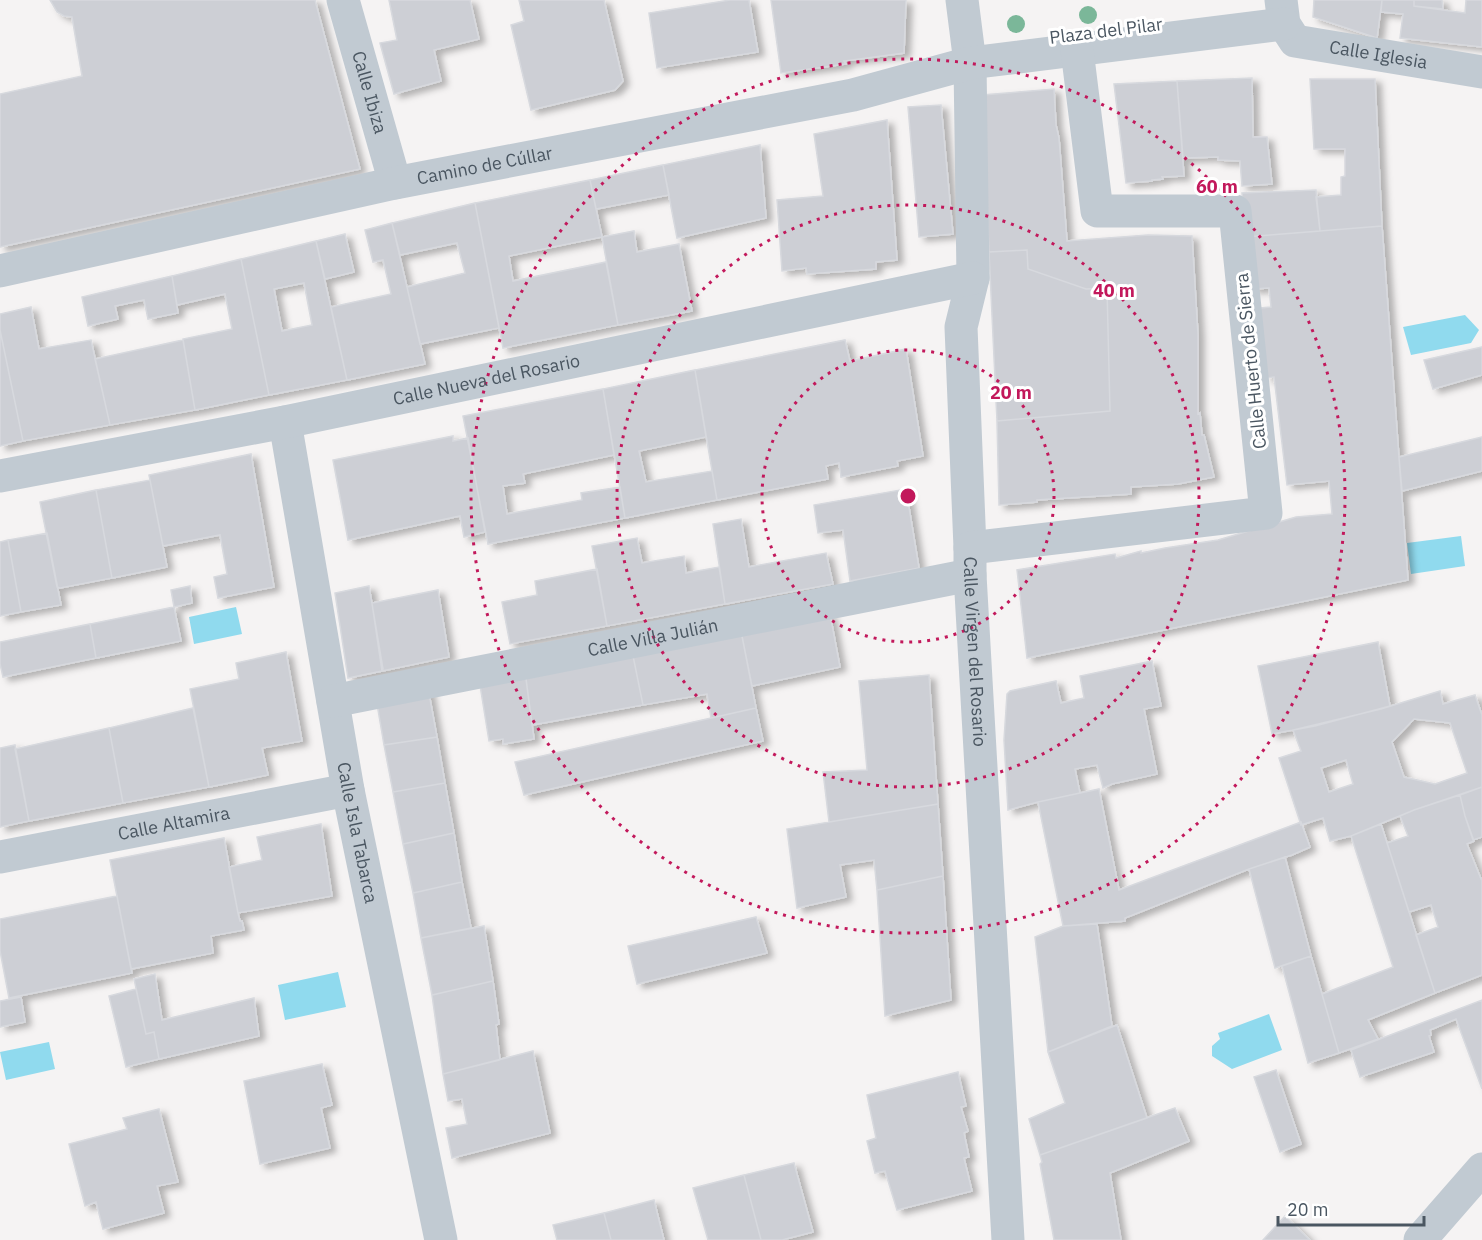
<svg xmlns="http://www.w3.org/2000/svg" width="1482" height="1240" font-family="'IBM Plex Sans',sans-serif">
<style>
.water{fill:#90daee}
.building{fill:#cdcfd5;stroke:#d7d9de;stroke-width:1.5;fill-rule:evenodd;filter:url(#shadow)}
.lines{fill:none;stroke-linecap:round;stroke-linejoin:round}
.minor{stroke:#c1cad2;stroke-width:33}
.tree{fill:#7bb799}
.ring{fill:none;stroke:#c2185b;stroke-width:3;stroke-dasharray:3 6}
.labels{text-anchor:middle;stroke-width:6;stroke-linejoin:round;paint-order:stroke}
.street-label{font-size:18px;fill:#4a5661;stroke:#fff}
.centre{fill:#c2185b;stroke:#fff;stroke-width:3}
.ring-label{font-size:18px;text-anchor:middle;font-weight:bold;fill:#c2185b;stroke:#fff;stroke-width:6;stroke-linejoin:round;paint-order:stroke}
</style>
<defs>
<filter id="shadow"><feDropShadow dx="6" dy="4" stdDeviation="3" flood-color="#0004"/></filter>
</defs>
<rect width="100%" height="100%" fill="#f5f3f3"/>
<!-- water -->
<path class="water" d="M1465,315L1479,330L1471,343L1411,355L1403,327Z
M1461,536L1465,566L1411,574L1407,543Z
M236,607L242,634L194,644L189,617Z
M338,972L346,1007L285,1020L278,985Z
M1269,1014L1282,1050L1232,1069L1212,1056V1046L1220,1039L1218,1033Z
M49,1042L55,1069L6,1080L0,1052Z"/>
<!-- building -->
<path class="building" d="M50,0H315L360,169L0,247V94L82,76L72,17L64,16L57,12Z
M389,0H470L479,39L434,50L441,81L394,94L380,43L397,40Z
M519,0H604L623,81L615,90L531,110L511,25L524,21Z
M730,0H749L758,52L657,68L649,13Z
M771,0H906L904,53L844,61L846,64L781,73Z
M1314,0H1382L1377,38L1313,17Z
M1382,0H1414V6L1465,13L1466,0H1482V47L1400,38L1403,14L1381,12Z
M1414,0H1442L1443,9L1414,6Z
M1252,78L1253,137H1267L1272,184L1242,186L1240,161L1218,160V157L1183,158L1177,81Z
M1310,79H1375L1382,226L1320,231L1316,197L1341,195V177L1345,176V149H1314Z
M1177,81L1184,176L1162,177L1163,179L1152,180V181L1126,183L1114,84Z
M1054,89L1056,125L1059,138L1067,241L1148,235L1192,236L1198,335V414L1200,413L1202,435H1204L1214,477L1178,484L1131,487V494L1037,500V502L999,505L997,421L1110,411L1107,288L1086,289L1028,269L1027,250L989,252L982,95Z
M941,105L953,234L919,237L908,107Z
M887,120L897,260L876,262V269L807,274L806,268L782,271L777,200L823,196L814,134Z
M760,145L766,218L677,238L663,165Z
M663,165L669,195L596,209L590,180Z
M590,180L602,237L509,256L513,281L606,262L618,325L503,348L475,203Z
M1316,190L1320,231L1246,237L1242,193Z
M475,203L499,328L420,344L407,287L465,273L457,243L400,255L392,223Z
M392,223L425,364L347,380L331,307L391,294L383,260L373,262L365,230Z
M1382,226L1408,580L1027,658L1017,570L1115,554L1116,558L1141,551V553L1165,548L1218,540L1296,517L1332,514L1329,481L1287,485L1274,377L1267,378L1260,308L1271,307L1269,288L1252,289L1246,237Z
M634,231L637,252L679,244L692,311L618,325L602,237Z
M345,234L354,272L325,279L316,241Z
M316,241L347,380L269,395L241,259ZM304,283L312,325L282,331L274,289Z
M1027,250L1028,269L1086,289L1107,288L1110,411L997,421L989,252Z
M241,259L269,395L195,410L183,339L232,329L225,294L177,305L172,276Z
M172,276L178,313L148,319L144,300L115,306L118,319L88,326L82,297Z
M31,307L39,349L91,340L110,425L23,441L0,330V314Z
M0,330L23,441L0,446Z
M183,340L195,410L110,425L95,359Z
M845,340L850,361L906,349L923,456L897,461L898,466L841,477L839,463L826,466L828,479L717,500L695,370Z
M1482,347V375L1433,389L1424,360Z
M695,370L706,437L639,451L646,482L712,471L717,500L625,518L603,389Z
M603,389L614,455L523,474L525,483L503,486L507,514L582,500L581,493L620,487L625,518L488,544L463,416Z
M453,436V441L468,438L485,532L464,537L460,516L348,540L333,460Z
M1482,437V471L1402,491L1399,457Z
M251,454L274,587L218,598L214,577L227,574L220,535L163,546L149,475Z
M150,480L167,567L112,578L96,490Z
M906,489L919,568L850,581L843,530L818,533L814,505Z
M96,490L112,578L60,588L57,587L40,502Z
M741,519L749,567L826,553L833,584L725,604L713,524Z
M47,533L61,605L21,612L8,540Z
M637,538L642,563L684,556L686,573L719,567L725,604L607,626L592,546Z
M8,540L21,612L0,616V542Z
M597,569L607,626L510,644L502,602L537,595L535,581Z
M190,586L192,603L174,607L171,590Z
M369,586L383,669L382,671L348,678L335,593Z
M438,590L449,657L382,671L372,603Z
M174,607L181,641L96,658L90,624Z
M830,614L840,667L752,686L741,631Z
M90,624L96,658L3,677L0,664V642Z
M741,631L756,708L711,718L707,694L643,705L632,651Z
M1378,642L1390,706L1315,726L1272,734L1258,666Z
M632,651L643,705L532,725L525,671Z
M286,652L302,741L262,748L268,775L209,787L190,689L239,679L236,663Z
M1152,661L1161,706L1144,709L1157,774L1112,784L1103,788L1097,765L1075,769L1080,793L1038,802L1008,810L1004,740L1007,694L1010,691L1056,681L1061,703L1084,698L1080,676Z
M525,671L534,739L503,744V739L489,741L479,679Z
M929,675L938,804L829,822L823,772L867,770L859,681Z
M428,688L437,737L384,745L376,698Z
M1440,691L1443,704L1475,695L1482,715V787L1414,810L1351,836L1330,841L1323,818L1301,825L1279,758L1301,751L1293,730L1381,709ZM1414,719L1450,723L1467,773L1435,784L1404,777L1392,742ZM1346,760L1353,784L1329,792L1321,768Z
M193,708L209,787L123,803L109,728Z
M756,708L763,741L524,795L515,762Z
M109,728L123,803L29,821L15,749Z
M437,737L445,783L393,792L384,745Z
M15,745L29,821L0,827V748Z
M445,783L454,833L403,844L393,792Z
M1482,787V837L1473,840L1465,816L1460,795Z
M1099,789L1119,890L1301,822L1310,847L1292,855L1249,869L1125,918V921L1063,926L1038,802Z
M1460,795L1465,816L1474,841L1467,844L1481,879L1482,878V975L1435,993L1416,935L1438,927L1431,905L1409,912L1387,843L1408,836L1400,816L1414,810Z
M938,804L943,876L877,890L874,860L840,865L846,897L797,908L787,829Z
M321,824L332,896L238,913L229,867L262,860L257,837Z
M1381,824L1435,993L1368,1020L1378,1039L1339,1053L1322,994L1393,967L1351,836Z
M454,833L462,882L413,893L403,844Z
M224,838L238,913L240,921H242L244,930L211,936L213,953L131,969L110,860Z
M1285,857L1311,956L1275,968L1249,869Z
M943,876L951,1000L885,1016L877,890Z
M462,882L471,928L421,938L413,893Z
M117,896L132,973L9,998L0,951V919Z
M756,917L767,953L637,984L628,946Z
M1097,924L1112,1026L1048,1052L1035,937L1063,926Z
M484,926L493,981L432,995L421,938Z
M1311,956L1339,1053L1308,1063L1282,966Z
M155,974L162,1020L254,998L259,1036L159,1059L154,1032L146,1034L134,979Z
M493,981L499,1024L496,1025L500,1060L443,1074L432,995Z
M136,989L146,1034L154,1032L159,1059L126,1067L109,996Z
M21,997L25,1022L0,1027V1001Z
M1482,1000V1089L1456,1019L1430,1030L1431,1035L1429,1036L1434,1052L1360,1077L1351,1050Z
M1117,1025L1147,1118L1040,1155L1029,1119L1065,1103L1048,1052Z
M533,1051L550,1133L452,1158L446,1128L467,1124L462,1099L448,1101L443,1074Z
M322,1064L332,1105L321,1108L330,1148L260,1164L244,1081Z
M1276,1070L1301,1144L1280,1152L1254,1077Z
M958,1072L966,1106L961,1107L968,1131L964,1133L969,1157L964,1158L972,1191L897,1210L885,1171L875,1173L867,1141L876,1138L867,1095Z
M1175,1108L1189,1141L1110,1173L1121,1240H1054L1040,1164L1042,1162L1040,1155Z
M159,1109L178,1182L157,1186L164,1213L103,1229L96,1202L85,1206L69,1144L127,1129L123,1118Z
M794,1163L813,1232L782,1240H761L744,1175Z
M744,1175L761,1240H708L693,1188Z
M654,1200L664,1240H611L604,1213Z
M604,1213L611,1240H557L553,1225Z
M1285,1216L1310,1240H1263Z"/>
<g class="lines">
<!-- minor -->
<g class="minor">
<path id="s1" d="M343,0L395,183"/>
<path id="s2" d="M962,0L970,63L973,278L961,327L970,548V575L1008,1240"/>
<path id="s3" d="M1281,0L1284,24L1295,41L1482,72"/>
<path id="s4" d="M0,271L395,183L853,95L970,63L1284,24"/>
<path id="s5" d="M285,422L348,790L441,1240"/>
<path id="s6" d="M0,476L285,422L973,278"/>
<path d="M970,548L1266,513L1235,211H1097L1077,50"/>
<path id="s7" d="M333,701L970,575"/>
<path id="s8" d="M0,857L348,790"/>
<path d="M1420,1240L1482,1169"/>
</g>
</g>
<!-- trees -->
<g class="tree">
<circle cx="1088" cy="15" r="9"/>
<circle cx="1016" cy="24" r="9"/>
</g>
<!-- distance rings -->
<g class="ring">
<circle cx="908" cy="496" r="146"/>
<circle cx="908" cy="496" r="291"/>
<circle cx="908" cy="496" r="437"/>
</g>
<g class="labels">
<!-- street labels -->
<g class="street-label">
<text transform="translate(1106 31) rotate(-7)" y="6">Plaza del Pilar</text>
<text dy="6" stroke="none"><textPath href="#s3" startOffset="129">Calle Iglesia</textPath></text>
<text dy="6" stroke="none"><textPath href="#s1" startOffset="96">Calle Ibiza</textPath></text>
<text dy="6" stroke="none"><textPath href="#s4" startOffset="496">Camino de Cúllar</textPath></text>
<text transform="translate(1251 361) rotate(-96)" y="6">Calle Huerto de Sierra</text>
<text dy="6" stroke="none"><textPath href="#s6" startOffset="496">Calle Nueva del Rosario</textPath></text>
<text dy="6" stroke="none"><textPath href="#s7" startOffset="326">Calle Villa Julián</textPath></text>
<text dy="6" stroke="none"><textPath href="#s2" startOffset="654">Calle Virgen del Rosario</textPath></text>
<text dy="6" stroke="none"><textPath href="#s8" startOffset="177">Calle Altamira</textPath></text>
<text dy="6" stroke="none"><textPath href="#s5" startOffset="417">Calle Isla Tabarca</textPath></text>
</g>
</g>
<circle cx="908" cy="496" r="9" class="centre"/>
<g class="ring-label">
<text x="1217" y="193">60 m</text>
<text x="1114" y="297">40 m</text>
<text x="1011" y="399">20 m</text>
</g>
<!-- scale -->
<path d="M1278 1216v9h146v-9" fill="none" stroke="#4a5661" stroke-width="3"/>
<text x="1287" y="1216" font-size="18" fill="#4a5661" stroke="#ffffff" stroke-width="4.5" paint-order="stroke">20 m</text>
</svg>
